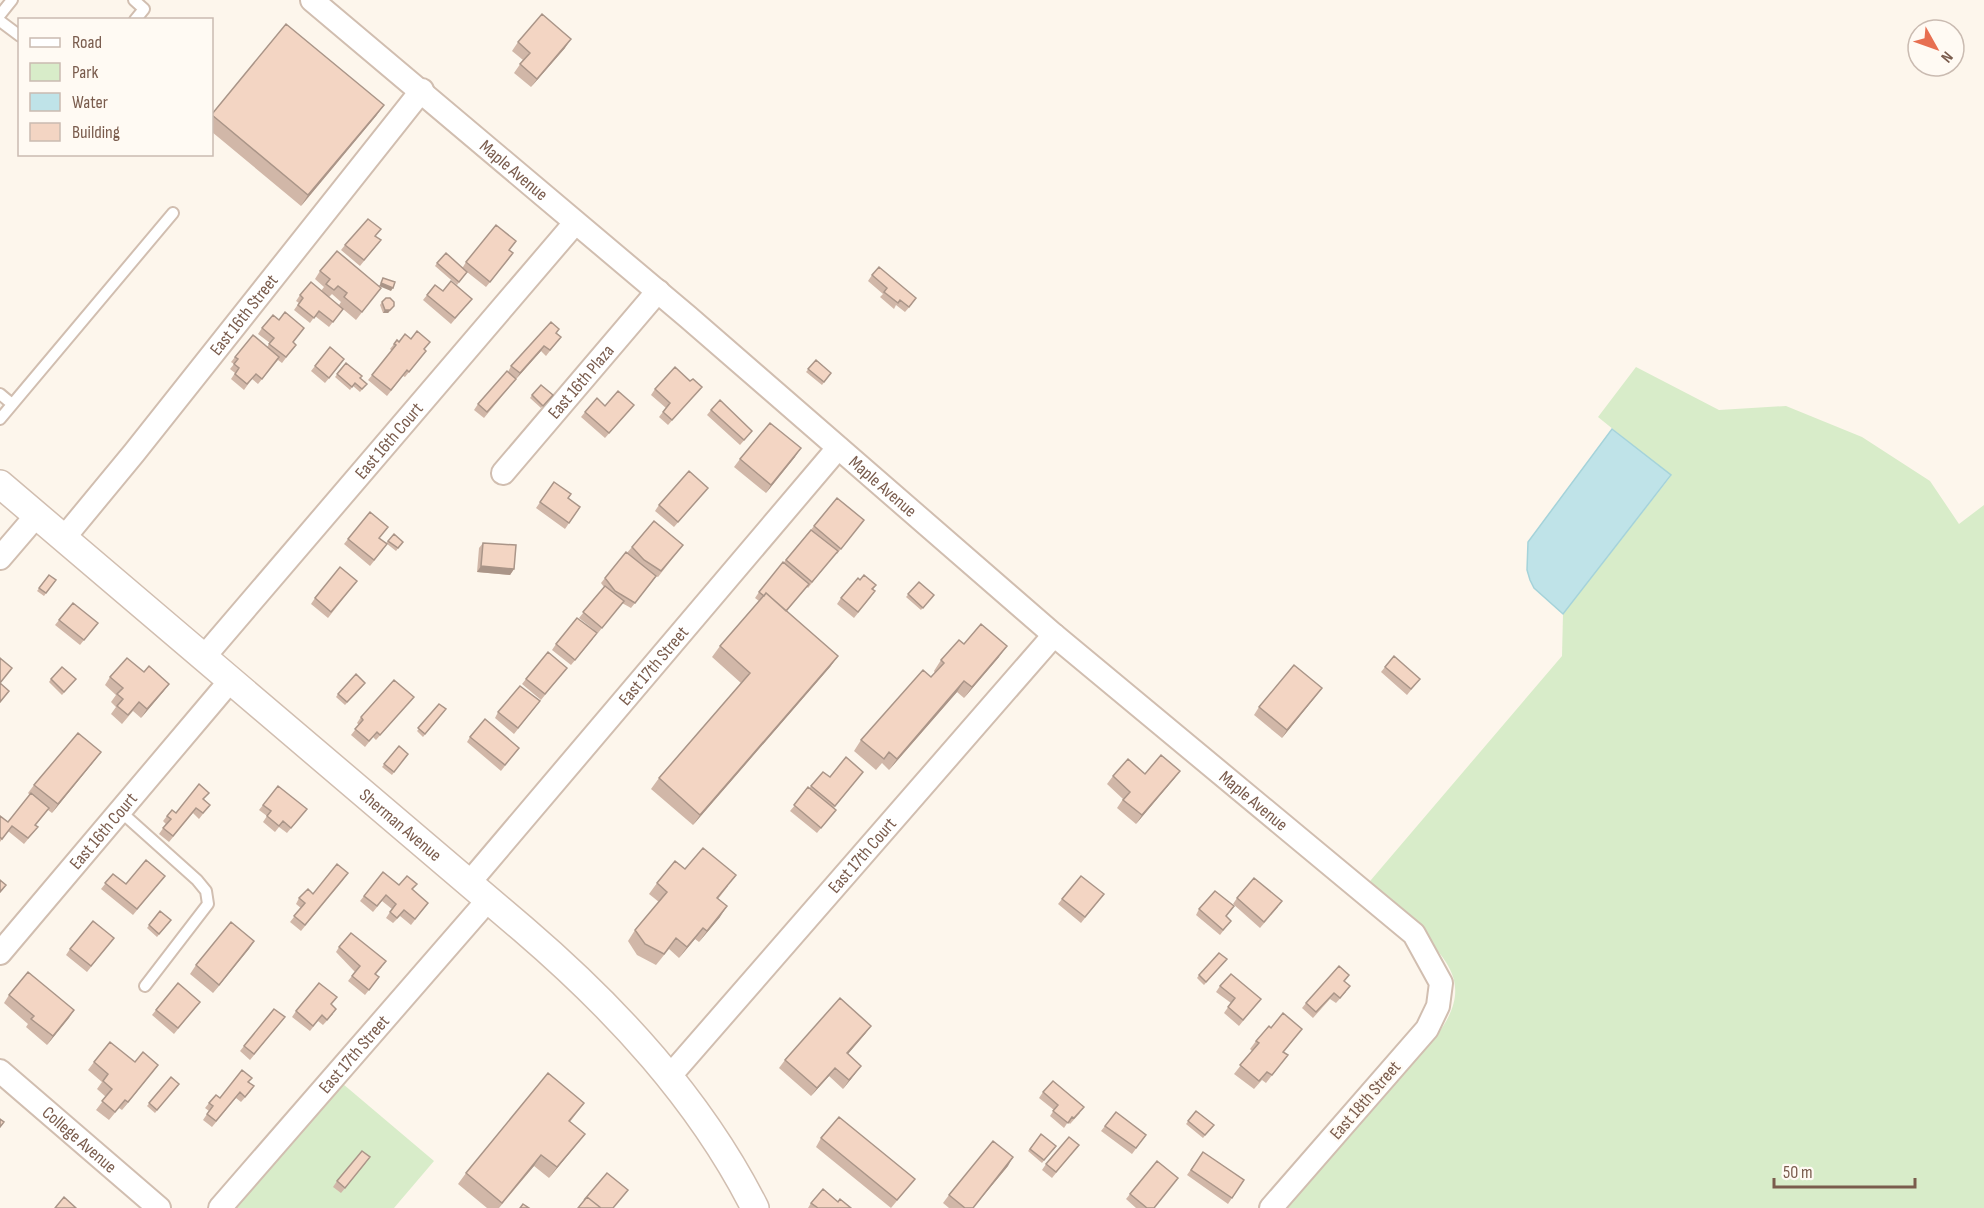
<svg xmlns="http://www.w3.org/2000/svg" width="1984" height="1208" font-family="'Sofia Sans Condensed',sans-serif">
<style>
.green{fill:#d8ecc9}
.water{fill:#bfe3e8;stroke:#a5d3da;stroke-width:1.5}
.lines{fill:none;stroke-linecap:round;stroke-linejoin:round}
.service-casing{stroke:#d1beb0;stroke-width:14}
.minor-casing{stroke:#d1beb0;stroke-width:26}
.tertiary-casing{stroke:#d1beb0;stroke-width:30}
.service{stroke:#fff;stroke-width:10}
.minor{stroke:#fff;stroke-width:22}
.tertiary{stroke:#fff;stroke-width:27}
.wall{fill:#d1b7a8;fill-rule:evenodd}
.shaded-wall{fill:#aa9588}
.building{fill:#f3d5c3;stroke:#aa9588;stroke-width:1.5}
.labels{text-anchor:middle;stroke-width:4.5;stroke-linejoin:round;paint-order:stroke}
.street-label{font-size:18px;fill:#7a5c4d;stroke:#fffaf3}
</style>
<rect width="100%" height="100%" fill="#fdf6ec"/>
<!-- green -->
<path class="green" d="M1636,367L1719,410L1786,406L1862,437L1930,481L1959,524L1984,505V1208H1279L1436,1036C1473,989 1452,960 1412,927C1396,914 1381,901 1365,887L1562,656L1563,614L1671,476L1598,417Z
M343,1084L434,1161L394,1208H234Z"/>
<!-- water -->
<path class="water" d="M1612,429L1671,475L1563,614L1534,588L1530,580L1527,570L1528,542Z"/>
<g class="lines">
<!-- service casing -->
<g class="service-casing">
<path id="service" d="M134,0L144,9L135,20
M0,15L12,0
M0,21L20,36
M0,394L12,404
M0,419L173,213
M120,811L197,880L206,891L208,904L145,986"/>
</g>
<!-- minor casing -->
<g class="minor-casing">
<g id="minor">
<path id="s1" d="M312,0L688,317L1054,635L1414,934L1441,983L1438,1006L1427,1029L1271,1208"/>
<path id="s2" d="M503,473L658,291"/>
<path id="s3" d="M63,539L134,453L422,90"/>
<path d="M0,558L36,516"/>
<path id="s4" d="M203,658L575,223"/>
<path id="s5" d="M469,883L838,448"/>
<path id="s6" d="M0,953L230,681"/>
<path id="s7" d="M0,1071L159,1208"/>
<path id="s8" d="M669,1077L1054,635"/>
<path id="s9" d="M220,1208L488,900"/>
</g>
</g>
<!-- tertiary casing -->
<g class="tertiary-casing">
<g id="tertiary">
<path id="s10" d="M0,484L523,929C615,1008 700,1099 755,1208"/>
</g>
</g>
<!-- service -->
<use href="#service" class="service"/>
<!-- minor -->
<use href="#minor" class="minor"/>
<!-- tertiary -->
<use href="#tertiary" class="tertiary"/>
</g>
<!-- wall -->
<path class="wall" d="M518,42L565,48L531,87L514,73L523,60L512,51Z
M384,105L376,116L301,206L212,132V114Z
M376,237L381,240L360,266L341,250L345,245Z
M509,250V259L486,287L467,272L457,285L435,266L437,263L463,267L466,262Z
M320,271L381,288L356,320L343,309L329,327L315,316L310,323L294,310L299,303L296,301L300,295L321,291L324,287L315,279ZM332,294L341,302L339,305L329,297Z
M872,275L912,304L905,312L896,305L894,309L880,297L883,294L868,281Z
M435,285L443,291L472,299L451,324L423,300Z
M382,302L394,306L388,313H383L380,305Z
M279,320L300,334L293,342L292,350L282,363L278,360L258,384L252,379L244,390L231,379L235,373L230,369L234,364L231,362L235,357L267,347L270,343L258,334L262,328Z
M556,333L561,337L546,356L541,351L516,379L508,372L511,366Z
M399,342L424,350L422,356L405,377L403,376L387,396L368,380L392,351L390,349L394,344Z
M816,360L831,373L822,385L806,372Z
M346,363L360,378L367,384L360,392L353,386L350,390L335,377Z
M340,365L325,383L311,371L315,366Z
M690,381L702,387L668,425L659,417L666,408L651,395L655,389Z
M512,384L484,418L474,410L478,404Z
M532,395H553L541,408L530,398Z
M634,405L605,438L581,417L585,412L605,406Z
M711,410L748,436L740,445L707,415Z
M795,457L766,493L734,467L740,459Z
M554,482L568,498L580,507L565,529L536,508Z
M704,493L674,527L655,511L659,505Z
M864,520L837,554L836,553L808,588L807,587L787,611L838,656L830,667L693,825L651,789L659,778L741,683L712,657L720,646L759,601L755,598L759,592L814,526Z
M380,538L383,550L370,566L344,544L348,539Z
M388,541L403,542L396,551L386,543Z
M483,543L514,569L510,575L477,572L479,548Z
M683,545L658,577L654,575L656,576L652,582L631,608L622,603L598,633L579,618L604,587L601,583L605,578L632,547Z
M49,575L56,580L44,596L37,591Z
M860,580L876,585L873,590L871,597L854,618L837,604L841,598Z
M357,581L328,618L311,604L315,598Z
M919,582L934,595L921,610L906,597Z
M59,620L98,623L80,645L55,625Z
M593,639L571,665L552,650L556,644Z
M964,644L999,657L964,698L957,692L889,770L882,763L876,770L854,751L861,740L931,677L935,673L934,671L941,660Z
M1385,667L1416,684L1407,695L1381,672Z
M567,668L541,700L522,684L526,679Z
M144,672L169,684L163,692L141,718L133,711L122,724L111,714L116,707L111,702L116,695L105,685L110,677Z
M51,679H76L62,695L49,682Z
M363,686L345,705L336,697L338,694Z
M1316,696L1282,738L1254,715L1259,707Z
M414,697L376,740L373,737L365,747L351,735L359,725L357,723L361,717Z
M540,701L514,734L495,718L498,712Z
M439,704L446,709L423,737L417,731Z
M470,737L519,748L501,771L467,742Z
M399,746L408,754L392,775L382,767Z
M95,760L52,813L48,810L36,825L34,832L24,844L8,831L0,842V816L8,822L30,795L28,793L34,785Z
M1180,771L1136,824L1117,808L1123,799L1107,784L1113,776Z
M823,772L830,777L863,772L834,808L836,810L817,833L790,811Z
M204,799L210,805L199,819L193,813L169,842L159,834L166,824L163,821L167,816L176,813Z
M263,805L307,809L287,833L279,827L275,832L263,822L267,816L259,810Z
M685,869L728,886L718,899L720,917L699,942L695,939L679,958L669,949L656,965L637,955L628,941L635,930L659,902L649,894L657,883Z
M113,874L126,884L165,876L133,915L101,889Z
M344,879L301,931L290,922L301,908L296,904L299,898L313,894Z
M412,890L428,903L411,925L400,916L393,923L386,918L392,909L382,901L373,912L360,901L364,896Z
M1104,894L1081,923L1058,904L1062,899Z
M1237,898L1278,907L1260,928L1233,904Z
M1199,909L1226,916L1227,926L1220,935L1196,915Z
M160,911L171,920L157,937L147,928Z
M114,938L87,972L66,955L70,949Z
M254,941L213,993L190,974L196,965Z
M339,947L382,967L376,974L379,977L365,995L348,981L355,972L336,952Z
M1227,959L1204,985L1197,978L1199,975Z
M1345,982L1346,992L1336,1003L1330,999L1313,1018L1302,1008L1306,1003Z
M1220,986L1261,999L1239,1026L1224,1013L1231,1003L1216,992Z
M9,995L74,1010L47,1045L26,1027L28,1024L4,1003Z
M200,1002L174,1034L152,1015L156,1010Z
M332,1005L333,1014L323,1025L318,1021L310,1031L292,1017L296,1011Z
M285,1017L250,1060L240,1051L244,1046Z
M871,1026L865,1034L848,1054L855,1074L843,1089L829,1076L811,1096L779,1068L785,1060Z
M1271,1028L1302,1029L1284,1052L1288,1055L1266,1083L1262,1080L1254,1089L1234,1074L1252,1051L1250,1049L1256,1041Z
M94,1062H135L158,1065L122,1110L119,1108L109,1120L96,1110L106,1097L97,1089L102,1082L88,1070Z
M171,1077L179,1084L155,1113L147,1106Z
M249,1082L254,1086L250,1092L241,1102L236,1098L212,1127L203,1120L209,1111L205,1108L209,1103Z
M1043,1092L1080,1113L1070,1124L1068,1122L1064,1128L1050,1116L1054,1110L1039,1098Z
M584,1103L570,1122L577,1144L549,1178L534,1166L499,1208H487L458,1184L466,1173Z
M1196,1111L1214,1125L1203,1138L1186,1124Z
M1116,1112L1146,1135L1132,1154L1101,1131Z
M1041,1134L1056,1146L1042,1163L1028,1151Z
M821,1138L915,1179L891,1208L816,1147Z
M1079,1145L1052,1178L1042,1170L1046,1164Z
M1203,1152L1244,1180L1228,1204L1187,1175Z
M366,1163L341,1193L333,1187L337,1181Z
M1008,1166L973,1208H949L943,1203L949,1195Z
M1178,1178L1154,1208H1136L1126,1199L1130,1194Z
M838,1202L851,1208H808L811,1203Z"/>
<!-- shaded-wall -->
<path class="shaded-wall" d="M571,39L565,48L531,87L537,79Z
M384,105L376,116L301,206L308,195Z
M381,283L393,288L391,291L379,286Z
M394,306L388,313H383L385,310Z
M544,346L541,351L516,379L520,373Z
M801,448L795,457L766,493L771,485Z
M481,566L514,569L510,575L477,572Z
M1007,646L999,657L964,698L972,687Z
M838,656L830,667L693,825L700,815Z
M964,681L957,692L889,770L897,759Z
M169,684L163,692L141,718L147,709Z
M1322,688L1316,696L1282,738L1287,730Z
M101,752L95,760L52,813L58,804Z
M1180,771L1174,779L1136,824L1142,815Z
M727,906L720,917L699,942L707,931Z
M703,928L695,939L679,958L687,947Z
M254,941L249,949L213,993L219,985Z
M74,1010L69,1018L47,1045L53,1036Z
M871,1026L865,1034L841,1062L847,1053Z
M158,1065L152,1073L122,1110L128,1102Z
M861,1066L855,1074L843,1089L849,1080Z
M835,1068L829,1076L811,1096L817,1088Z
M585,1134L577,1144L549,1178L557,1167Z
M541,1155L534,1166L498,1208L502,1203Z
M1013,1157L1008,1166L973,1208Z"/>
<!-- building -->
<path class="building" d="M542,14L571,39L537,79L520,64L530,53L518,42Z
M286,24L384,105L308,195L212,115V114Z
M368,219L381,229L375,236L381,240L364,260L345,245Z
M496,225L516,241L509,250L513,253L490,282L466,262Z
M337,251L381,288L362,312L344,297L347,293L338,286L334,290L326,284L330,279L320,271Z
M446,253L467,272L459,282L437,263Z
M879,267L916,298L909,307L900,300L898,303L884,292L887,288L872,275Z
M383,278L395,282L393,288L381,283Z
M451,281L472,299L455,318L427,295L435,285L443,291Z
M311,282L343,309L333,322L319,311L314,318L298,305L303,298L300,295Z
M386,298H390L394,302V306L390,310H385L382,302Z
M285,312L304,328L293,342L296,345L286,357L269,344L274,338L262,328L273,315L279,320Z
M551,322L559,329L556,333L561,337L550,350L544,346L520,373L511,366Z
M417,331L430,342L424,349L426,351L409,372L407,370L391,390L372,375L396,345L394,344L397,340L399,342L405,334L411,339Z
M253,335L279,357L262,379L256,374L247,384L235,374L239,368L234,364L238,359L235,357Z
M330,347L344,359L329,378L315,366Z
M816,360L831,373L824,382L808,369Z
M346,363L362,376L360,378L367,384L362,389L355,383L352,387L337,374Z
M675,367L690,381L693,379L702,387L672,420L663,412L670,403L655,389Z
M507,371L516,379L487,412L478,404Z
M541,385L553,395L543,406L532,395Z
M618,391L634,405L609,433L585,412L597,398L605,406Z
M720,400L752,431L744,440L711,410Z
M770,423L801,448L771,485L740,459Z
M689,471L708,488L678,522L659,505Z
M554,482L571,494L568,498L580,507L569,523L540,502Z
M837,498L864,520L841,549L814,526Z
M370,512L388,527L379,538L387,544L374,560L348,539Z
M654,521L683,545L661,571L644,560L632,547Z
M811,530L838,551L812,582L786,560Z
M394,534L403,542L398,548L388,541Z
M483,543L516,545L514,569L481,566Z
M626,552L656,576L635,603L615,591L605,578Z
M783,562L809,584L786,611L766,593L764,596L759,592Z
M340,567L357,581L331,612L315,598Z
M49,575L56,580L46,593L39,588Z
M864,575L876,585L872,589L875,591L858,612L841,598L858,578L860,580Z
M919,582L934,595L923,608L908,594Z
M605,586L624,601L602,628L583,612Z
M766,593L838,656L700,815L659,778L750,673L720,646Z
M73,603L98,623L84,640L59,620Z
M577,618L597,633L575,660L556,644Z
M981,624L1007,646L972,687L964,681L897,759L889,752L884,759L861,740L923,670L931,677L944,663L941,660L959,640L964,644Z
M548,652L567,668L545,694L526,679Z
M1394,656L1420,679L1411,689L1385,667Z
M0,658L12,668L0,683L9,691L0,702Z
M127,658L144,672L149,666L169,684L147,709L139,702L128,715L117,706L123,699L117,694L123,688L110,677Z
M1294,665L1322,688L1287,730L1259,707Z
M62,667L76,679L64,692L51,679Z
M356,674L365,683L347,702L338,694Z
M394,680L414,697L380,735L377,732L369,741L355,729L363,720L361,717Z
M520,686L540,701L518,728L498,712Z
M439,704L446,709L425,734L418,728Z
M485,719L519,748L505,765L470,737Z
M78,733L101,752L58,804L34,785Z
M399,746L408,754L394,772L384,764Z
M1161,755L1180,771L1142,815L1123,800L1130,792L1113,776L1128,759L1145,774Z
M846,757L863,772L835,806L811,786L823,772L830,777Z
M199,784L209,793L203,799L210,805L203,813L196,808L173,836L163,828L171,819L167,816L172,810L176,813Z
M278,786L307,809L291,828L283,821L279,826L267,816L271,811L263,805Z
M808,787L836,810L821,828L794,805Z
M31,793L49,808L35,825L38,827L28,838L12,826L2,839L0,837V816L8,822Z
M703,848L736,875L717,898L727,906L707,931L703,928L687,947L676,938L664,954L645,944L635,930L667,892L657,883L675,861L685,869Z
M146,860L165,876L137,909L105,883L113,874L126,884Z
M337,864L348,873L305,925L294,916L305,903L299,898L308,889L313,894Z
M383,872L399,885L407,876L417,884L412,889L428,903L415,919L404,910L397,918L390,912L396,904L386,895L377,906L364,896Z
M1081,876L1104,894L1085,917L1062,899Z
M1254,878L1282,901L1264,922L1237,898Z
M0,880L6,885L0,892Z
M1215,891L1234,906L1226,916L1231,921L1223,930L1199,909Z
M160,911L171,920L159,934L149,925Z
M93,921L114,938L91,966L70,949Z
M231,922L254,941L219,985L196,965Z
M351,933L386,961L375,974L379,977L369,990L352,976L360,966L339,947Z
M1219,953L1227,959L1206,982L1199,975Z
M1339,966L1349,975L1344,981L1350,986L1340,998L1334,993L1316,1012L1306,1003Z
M28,972L74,1010L53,1036L31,1019L34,1016L9,995Z
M1231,974L1261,999L1243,1020L1228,1007L1235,998L1220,986Z
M178,983L200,1002L178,1028L156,1010Z
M319,983L337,997L331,1004L336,1009L327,1020L322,1015L313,1026L296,1011Z
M840,998L871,1026L847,1053L861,1066L849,1080L835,1068L817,1088L785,1060Z
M274,1009L285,1017L254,1054L244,1046Z
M1283,1013L1302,1029L1283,1052L1288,1055L1272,1075L1267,1072L1259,1081L1240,1065L1259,1043L1256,1041L1269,1026L1271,1028Z
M110,1042L135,1062L143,1052L158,1065L128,1102L125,1100L115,1112L102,1101L112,1089L103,1081L108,1074L94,1062Z
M242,1070L252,1078L248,1082L254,1086L245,1097L240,1092L216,1121L207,1114L213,1106L209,1103L216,1095L220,1098Z
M548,1073L584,1103L569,1121L585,1134L557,1167L541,1155L502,1203L466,1173Z
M171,1077L179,1084L157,1110L149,1103Z
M1053,1081L1084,1107L1074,1118L1072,1117L1068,1123L1053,1111L1058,1105L1043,1092Z
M1196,1111L1214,1125L1205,1135L1188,1121Z
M1116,1112L1146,1135L1136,1148L1105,1126Z
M839,1117L915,1179L897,1200L821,1138Z
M0,1119L4,1122L0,1127Z
M1041,1134L1056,1146L1044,1160L1030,1149Z
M1069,1137L1079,1145L1056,1172L1046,1164Z
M993,1141L1013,1157L973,1208H965L949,1195Z
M362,1151L370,1157L345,1188L337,1181Z
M1203,1152L1244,1180L1232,1198L1191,1170Z
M1157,1161L1178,1178L1154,1208H1147L1130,1194Z
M607,1173L628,1190L613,1208H601L587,1197L584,1200Z
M823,1189L838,1202L840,1199L851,1208H818L811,1203Z
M64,1197L76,1208H55Z
M587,1197L601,1208H578Z
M523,1204L529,1208H520Z"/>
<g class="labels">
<!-- street labels -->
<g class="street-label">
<text dy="6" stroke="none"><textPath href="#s1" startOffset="264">Maple Avenue</textPath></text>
<text dy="6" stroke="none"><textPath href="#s3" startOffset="288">East 16th Street</textPath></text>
<text dy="6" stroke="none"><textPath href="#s2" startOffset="120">East 16th Plaza</textPath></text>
<text dy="6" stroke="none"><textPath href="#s4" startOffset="286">East 16th Court</textPath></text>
<text dy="6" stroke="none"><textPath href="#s1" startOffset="750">Maple Avenue</textPath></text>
<text dy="6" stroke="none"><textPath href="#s5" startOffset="285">East 17th Street</textPath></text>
<text dy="6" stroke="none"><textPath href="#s1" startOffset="1236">Maple Avenue</textPath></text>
<text dy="6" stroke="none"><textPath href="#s10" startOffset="526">Sherman Avenue</textPath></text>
<text dy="6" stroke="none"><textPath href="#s6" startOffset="160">East 16th Court</textPath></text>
<text dy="6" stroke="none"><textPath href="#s8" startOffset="294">East 17th Court</textPath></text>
<text dy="6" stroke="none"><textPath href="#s9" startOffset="204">East 17th Street</textPath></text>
<text transform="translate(1365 1100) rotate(-49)" y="6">East 18th Street</text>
<text dy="6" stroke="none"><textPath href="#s7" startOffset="105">College Avenue</textPath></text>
</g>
</g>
<!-- legend -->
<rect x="18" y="18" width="195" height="138" fill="#fffaf3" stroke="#cabbb1" stroke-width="1.5"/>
<rect x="30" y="38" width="30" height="9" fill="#ffffff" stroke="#cabbb1" stroke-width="1.5"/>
<text x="72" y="48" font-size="18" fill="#7a5c4d">Road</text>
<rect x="30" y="63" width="30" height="18" fill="#d8ecc9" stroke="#cabbb1" stroke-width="1.5"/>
<text x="72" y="78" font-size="18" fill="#7a5c4d">Park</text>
<rect x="30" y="93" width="30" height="18" fill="#bfe3e8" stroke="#cabbb1" stroke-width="1.5"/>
<text x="72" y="108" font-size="18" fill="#7a5c4d">Water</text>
<rect x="30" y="123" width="30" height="18" fill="#f3d5c3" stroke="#cabbb1" stroke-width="1.5"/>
<text x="72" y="138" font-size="18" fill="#7a5c4d">Building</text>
<!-- north arrow -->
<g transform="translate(1936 48) rotate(130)"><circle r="28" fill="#fffaf3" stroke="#cabbb1" stroke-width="1.5"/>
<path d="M0-4.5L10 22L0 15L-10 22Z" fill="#e76f51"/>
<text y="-9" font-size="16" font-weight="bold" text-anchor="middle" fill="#7a5c4d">N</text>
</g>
<!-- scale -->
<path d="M1774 1178v9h141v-9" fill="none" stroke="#7a5c4d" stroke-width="3"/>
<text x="1783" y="1178" font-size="18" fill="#7a5c4d" stroke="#fffaf3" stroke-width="4.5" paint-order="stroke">50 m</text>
</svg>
